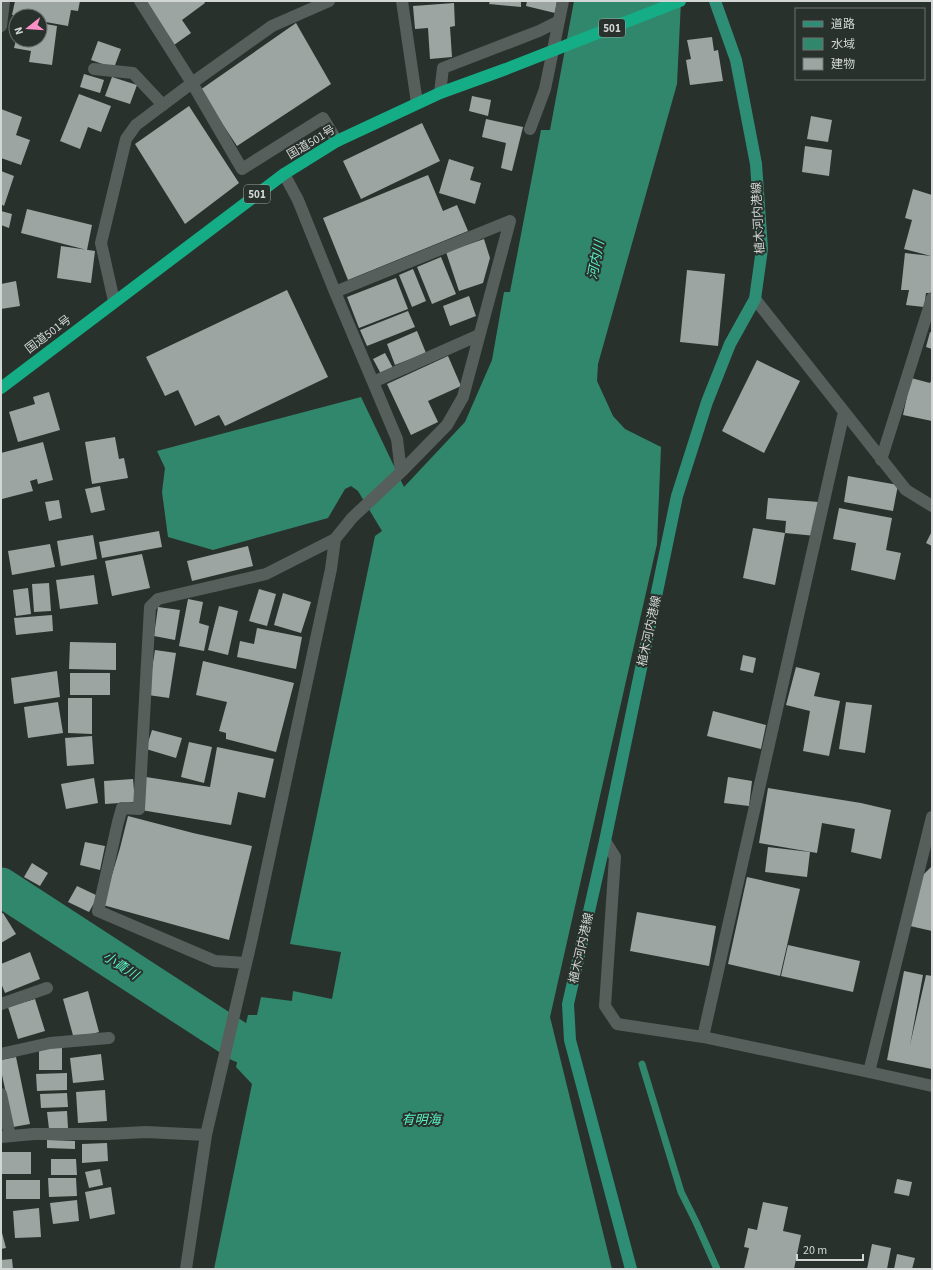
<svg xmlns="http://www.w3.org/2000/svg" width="933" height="1270" font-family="'Source Sans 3','Noto Sans JP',sans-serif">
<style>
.water{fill:#31876c}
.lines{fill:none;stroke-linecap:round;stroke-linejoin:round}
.stream{stroke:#31876c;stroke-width:7}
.river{stroke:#31876c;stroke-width:39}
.building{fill:#9ca5a1}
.minor{stroke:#565f5b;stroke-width:12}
.major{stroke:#2e8e75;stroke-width:12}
.highway{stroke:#14ad86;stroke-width:12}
.labels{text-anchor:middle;stroke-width:4;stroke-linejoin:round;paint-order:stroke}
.shield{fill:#29312d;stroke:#9fa5a3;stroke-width:1}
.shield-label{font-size:11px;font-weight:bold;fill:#d2d7d5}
.street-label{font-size:12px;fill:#d2d7d5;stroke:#29312d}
.water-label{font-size:13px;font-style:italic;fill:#58f1c3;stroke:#29312d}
</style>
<rect width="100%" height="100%" fill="#29312d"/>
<!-- water -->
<path class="water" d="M574,1H681L677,84L598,364L597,381L613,416L625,429L661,447L657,544L550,1017L612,1269H214L252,1084L236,1067L248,1015H257L261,997L292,1001L293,991L332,999L341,952L290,944L375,536L382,531L358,491L351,486L345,489L328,518L213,550L168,537L162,492L165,468L157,451L361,397L404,487L465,422L492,360L504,292H510L541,130H550Z"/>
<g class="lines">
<!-- stream -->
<path class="stream" d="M642,1064L681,1192L696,1222L717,1269"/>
<!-- river -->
<path class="river" d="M1,887L241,1043"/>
</g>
<!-- building -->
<path class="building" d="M15,1H80L78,11L71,10L68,26L40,21V16L12,15Z
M145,1H204L205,3L182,20L191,33L174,45Z
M490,1H521V7L489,4Z
M527,1H557L555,13L526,6Z
M454,3L455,26L450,27L452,57L430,59L428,28L415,29L413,6Z
M40,23L57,26L52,65L29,62L31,51L14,48L16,40H40Z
M296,23L331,84L237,146L200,90Z
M712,37L714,51L718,50L723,81L690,85L686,60L691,59L687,40Z
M98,41L121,49L114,68L91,60Z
M84,74L104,80L100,93L80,87Z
M112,77L137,85L130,104L105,96Z
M79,94L111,106L101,132L88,127L80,149L60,141Z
M472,96L491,100L488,116L469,111Z
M189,106L239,183L185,224L135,144Z
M1,109L22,117L16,135L30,140L21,165L1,158Z
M811,116L832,120L828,142L807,139Z
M486,119L523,127L512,171L501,168L506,143L482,137Z
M422,123L440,161L361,199L343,161Z
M805,146L832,150L829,176L802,172Z
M449,159L474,167L470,180L481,183L475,204L439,193Z
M1,171L14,176L4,206L1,204Z
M428,175L443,211L457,205L468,231L348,280L323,218Z
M913,189L932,195V293H926L924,307L906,305L909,290H901L905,253L931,256L904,249L912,220L905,218Z
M27,209L92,225L87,250L21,233Z
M1,211L12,214L9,228L1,225Z
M484,239L490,258L483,283L459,291L446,252Z
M61,246L95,251L91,283L57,278Z
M441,257L456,294L432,304L417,267Z
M413,269L426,301L412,307L399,275Z
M687,270L725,274L718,346L680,342Z
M396,278L408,309L359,328L347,297Z
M16,281L20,306L1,309V284Z
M287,290L328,377L225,426L219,415L195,426L178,390L165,396L146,357Z
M469,296L476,316L450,326L443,306Z
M408,311L415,327L367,346L360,330Z
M417,331L426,353L395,365L387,344Z
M930,332L932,333V349L926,347Z
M385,353L393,368L381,374L373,359Z
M448,356L461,386L428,401L438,422L411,435L387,384Z
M757,360L800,381L764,453L722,431Z
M911,378L930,383L932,379V421L903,415Z
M49,392L60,430L18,442L9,412L35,404L33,397Z
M115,437L119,459L124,458L128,478L92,484L85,442Z
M43,442L53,480L38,484L37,479L30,481L33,491L2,499L1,495V453Z
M848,476L898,485L893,511L844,502Z
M100,486L105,510L91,513L85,489Z
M768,498L819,502L816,536L785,533L786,521L766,519Z
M59,500L62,518L49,521L45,502Z
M839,508L892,518L886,550L901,553L895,580L851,570L856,543L833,539Z
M753,528L785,533L775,585L743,578Z
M159,531L162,547L102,558L99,542Z
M932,531V546L926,543Z
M93,535L97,559L61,566L57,541Z
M50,544L55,567L12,575L8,551Z
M248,546L253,566L192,581L187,561Z
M142,554L150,588L112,596L105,561Z
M94,575L98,604L60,609L56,580Z
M49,583L51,611L34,612L32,584Z
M28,588L31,614L16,616L13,590Z
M259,589L276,594L267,626L249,621Z
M283,593L311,602L301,633L274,625Z
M188,599L203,602L199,623L209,626L204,651L179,646Z
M219,606L238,611L228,655L208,650Z
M158,607L180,610L175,640L154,636Z
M52,615L53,631L16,635L14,618Z
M257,628L302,637L296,669L237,657L240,641L254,644Z
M70,642L116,643V670L69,669Z
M155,650L176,653L169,698L148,695Z
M743,655L756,658L753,673L740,670Z
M203,661L294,683L276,752L226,739V733L219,731L227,702L196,695Z
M796,667L820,673L814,696L840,701L829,756L803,751L810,711L786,705Z
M57,671L60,697L14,704L11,678Z
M70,673H110V695H70Z
M68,698H92V734L68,733Z
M58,702L63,733L28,738L24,707Z
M846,702L872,705L865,753L839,749Z
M713,711L766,725L761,749L707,736Z
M152,730L182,738L176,758L146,749Z
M92,736L94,764L67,766L65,738Z
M189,742L212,747L204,783L181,777Z
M217,747L274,759L265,798L238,792L231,825L141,810L146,777L210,787Z
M728,777L752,781L749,806L724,803Z
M94,778L98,803L66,809L61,784Z
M133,779L135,802L105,804L104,781Z
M768,788L861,803L891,810L881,859L851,852L855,829L822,823L817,853L759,843Z
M128,816L193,833L252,846L229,940L103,905L120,848Z
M85,842L105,846L100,870L80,865Z
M768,847L810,852L807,877L765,872Z
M32,863L48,873L40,886L24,877Z
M932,866V931L910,926L921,877Z
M747,877L800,889L780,976L728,964Z
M77,886L98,896L89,912L68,902Z
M637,912L716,926L709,966L630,951Z
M3,913L16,934L1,943V914Z
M788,945L860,961L853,992L781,976Z
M30,952L40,979L5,993L1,983V964Z
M904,971L923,975L910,1045L926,975L932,976V1069L887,1060Z
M88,991L99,1032L74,1039L63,999Z
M35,999L45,1031L18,1039L8,1007Z
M39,1048H62V1070H39Z
M101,1054L104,1080L73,1083L70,1058Z
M16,1057L30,1124L13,1127L1,1070V1060Z
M67,1073V1090L37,1091L36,1074Z
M105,1090L107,1121L78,1123L76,1092Z
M67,1093L68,1107L41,1108L40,1094Z
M67,1111L68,1128L49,1129L47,1112Z
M47,1140L75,1141V1149L47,1148Z
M107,1143L108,1161L82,1163V1144Z
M2,1152H31V1174H2Z
M51,1159H76L77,1175H51Z
M100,1169L103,1185L89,1188L85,1172Z
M48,1178H76L77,1196L49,1197Z
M897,1179L912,1182L909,1196L894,1193Z
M6,1180H40V1199H6Z
M111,1187L115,1214L90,1219L85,1192Z
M77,1200L79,1221L53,1224L50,1203Z
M763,1202L788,1207L783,1231L801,1235L794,1269H744L749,1248L744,1247L748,1228L757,1230Z
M39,1208L41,1237L15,1238L13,1211Z
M1,1229L6,1248L1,1249Z
M872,1244L891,1248L887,1269H867Z
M897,1254L915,1258L912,1269H894Z
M12,1259L13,1269H1V1260Z"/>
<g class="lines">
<!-- minor -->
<path class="minor" d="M140,1L192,83L242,169L323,118L337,141
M402,1L417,103
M1,26L4,1
M94,69L133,73L163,105
M440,93L443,68L539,31L559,21
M530,129L545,89L563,1
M284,174L298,200L335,292L397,439L401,472
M335,292L510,221
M755,299L906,490L932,506
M114,301L101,243L126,139L136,125L192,83L272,26L329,1
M373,382L479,335
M881,460L932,298
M605,841L615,857L605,1006L617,1024L703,1037L869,1072L932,1086
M246,963L215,961L98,911L118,822L122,808L139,809L150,607L158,599L266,574L335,539L352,518L401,472L447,425L463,397L510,221
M1,1004L47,988
M703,1037L844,412
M1,1054L50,1043L109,1038
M869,1072L932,817
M1,1094L10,1136
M1,1137L34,1134H108L146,1132L206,1135
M186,1269L206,1135L252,938L331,569L335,539"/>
<!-- major -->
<path class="major" d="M631,1269L570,1040L568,1004L605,841L677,496L707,402L730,344L755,299L762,249L756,164L736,60L715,1"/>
<!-- highway -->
<path class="highway" d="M1,388L284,174L337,141L440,93L506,69L680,1"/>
</g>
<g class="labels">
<!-- shield labels -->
<g class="shield">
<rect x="599" y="19" width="26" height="18" rx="3"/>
<rect x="244" y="185" width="26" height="18" rx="3"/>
</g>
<g class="shield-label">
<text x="612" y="32">501</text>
<text x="257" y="198">501</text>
</g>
<!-- street labels -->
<g class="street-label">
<text transform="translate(311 142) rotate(-31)" y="4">国道501号</text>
<text transform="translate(758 218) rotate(-93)" y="4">植木河内港線</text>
<text transform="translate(48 334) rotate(-37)" y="4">国道501号</text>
<text transform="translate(649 631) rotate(-78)" y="4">植木河内港線</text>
<text transform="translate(581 948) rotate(-77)" y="4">植木河内港線</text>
</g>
<!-- water labels -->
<g class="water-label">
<text transform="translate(595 260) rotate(-79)" y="5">河内川</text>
<text transform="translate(121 965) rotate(33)" y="5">小責川</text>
<text x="421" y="1124">有明海</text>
</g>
</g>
<!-- border -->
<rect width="933" height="1270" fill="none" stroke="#d2d7d5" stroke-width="4"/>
<!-- legend -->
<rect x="795" y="8" width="130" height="72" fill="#29312d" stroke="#6d7370"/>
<rect x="803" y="21" width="20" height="6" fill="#2e8e75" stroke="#6d7370"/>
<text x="831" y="28" font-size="12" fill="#d2d7d5">道路</text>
<rect x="803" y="38" width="20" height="12" fill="#31876c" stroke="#6d7370"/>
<text x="831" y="48" font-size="12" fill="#d2d7d5">水域</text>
<rect x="803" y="58" width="20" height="12" fill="#9ca5a1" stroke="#6d7370"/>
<text x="831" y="68" font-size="12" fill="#d2d7d5">建物</text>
<!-- north arrow -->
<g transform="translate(28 28) rotate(253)"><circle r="19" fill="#29312d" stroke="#6d7370"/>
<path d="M0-3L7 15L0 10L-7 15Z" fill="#fb8fc6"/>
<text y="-6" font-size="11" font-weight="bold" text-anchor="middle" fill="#d2d7d5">N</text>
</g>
<!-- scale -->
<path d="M797 1254v6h66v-6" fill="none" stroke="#d2d7d5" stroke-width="2"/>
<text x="803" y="1254" font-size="12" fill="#d2d7d5" stroke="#29312d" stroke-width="3" paint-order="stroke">20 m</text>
</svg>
